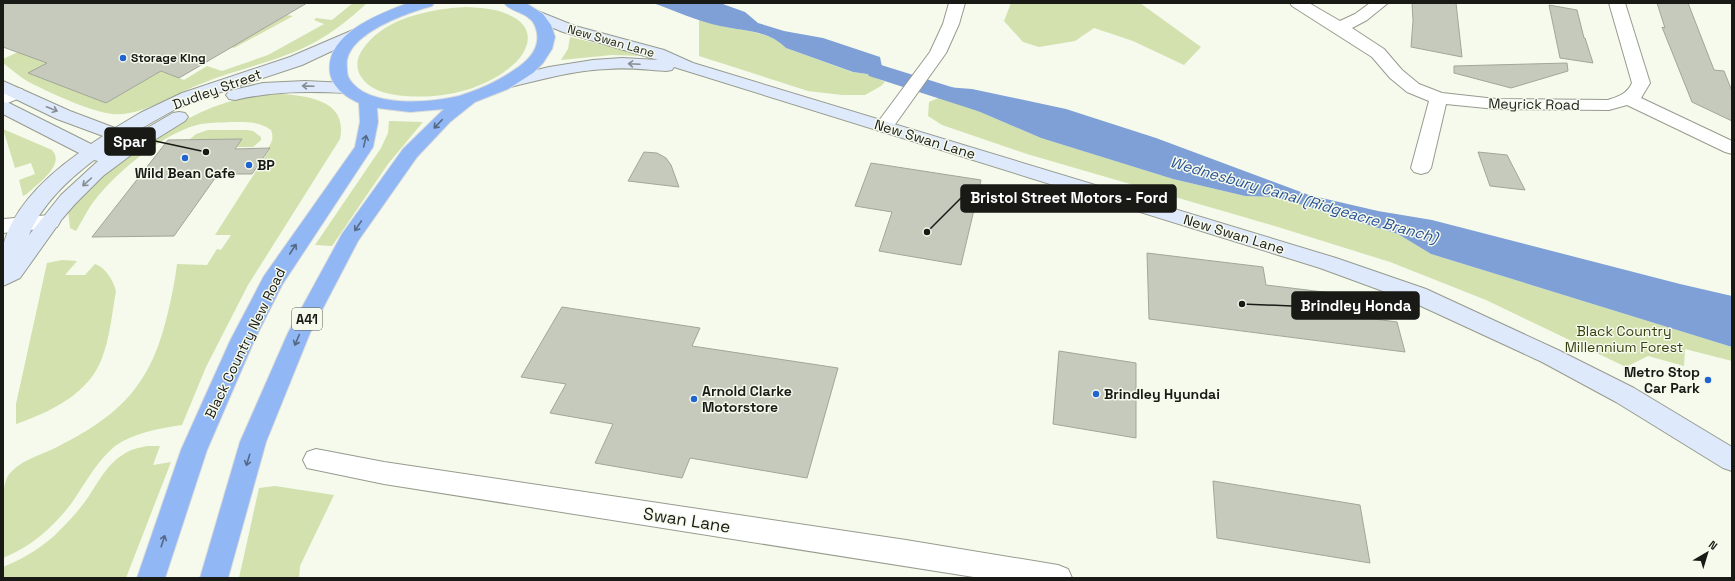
<svg xmlns="http://www.w3.org/2000/svg" width="1735" height="581" font-family="'Space Grotesk',sans-serif">
<style>
.green{fill:#d2e1ae}
.water{fill:#7ea0d6}
.lines{fill:none;stroke-linecap:round;stroke-linejoin:round}
.canal{fill:#7ea0d6;fill-rule:evenodd}
.building{fill:#c6cabc;stroke:#a2a699}
.street-casing{stroke:#979b8e;stroke-width:2}
.secondary-casing{stroke:#979b8e;stroke-width:2}
.highway-casing{stroke:#dadada;stroke-width:2}
.street{fill:#fff;fill-rule:evenodd}
.secondary{fill:#dee9fc;fill-rule:evenodd}
.highway{fill:#91b7f4;fill-rule:evenodd}
.oneway{stroke:#858c94}
.oneway2{stroke:#556885}
.poi-dot{fill:#2163cf;stroke:#f5faec;stroke-width:1.5}
.labels{text-anchor:middle;stroke-width:3;stroke-linejoin:round;paint-order:stroke}
.far-street-label{font-size:12px;fill:#191a16;stroke:#f5faec}
.far-poi-label{font-size:12px;font-weight:bold;fill:#191a16;stroke:#f5faec;text-anchor:start}
.shield{fill:#f5faec;stroke:#5b5d56;stroke-width:1}
.shield-label{font-size:13px;font-weight:bold;fill:#191a16}
.street-label{font-size:14px;fill:#191a16;stroke:#f5faec}
.poi-label{font-size:14px;font-weight:bold;fill:#191a16;stroke:#f5faec;text-anchor:start}
.park-label{font-size:14px;fill:#35400f;stroke:#f5faec}
.water-label{font-size:15px;font-style:italic;fill:#2a5396;stroke:#f5faec}
.near-street-label{font-size:17px;fill:#191a16;stroke:#f5faec}
.leader{fill:none;stroke:#191a16;stroke-width:1.5}
.callout-dot{fill:#191a16;stroke:#f5faec;stroke-width:1.5}
.callout{fill:#191a16;stroke:#191a16;stroke-width:1.5}
.callout-label{font-size:15px;text-anchor:middle;font-weight:bold;fill:#fff}
</style>
<rect width="100%" height="100%" fill="#f5faec"/>
<!-- green -->
<path class="green" d="M353,3H367C352,17 335,31 317,41C281,61 240,68 203,83C175,93 142,117 112,114C89,111 48,92 27,81C19,76 11,69 3,63V59L18,52L47,63L106,103L161,71L184,80L207,66L222,71L268,55L324,24L314,20L316,18L332,20Z
M1011,3H1140L1201,47L1184,65L1133,41L1094,28L1075,41L1039,47L1023,42L1004,21Z
M466,7C480,8 494,8 507,14C538,26 531,52 508,69C480,91 440,99 405,96C390,95 371,91 362,78C356,70 356,60 361,52C381,18 430,9 466,7Z
M287,15L293,16L234,48L231,47Z
M699,19C706,21 714,25 721,26C744,31 768,31 786,48L852,72L867,74L885,82L881,86L865,95H842L808,91L699,56Z
M570,37L640,54L646,56L612,55L561,60L568,49Z
M281,94C310,96 348,101 340,139L248,285L206,367L182,425C161,428 133,433 115,446C97,461 86,482 73,501C56,525 31,547 3,558C3,538 0,498 6,480C13,463 38,456 53,449C120,416 151,386 168,312C172,296 175,280 177,264L207,265L217,249L221,250L231,235H215L270,149L268,148C272,142 274,138 271,130C260,121 245,122 231,122C220,123 208,122 197,125C161,134 108,178 88,210C84,217 80,224 76,231L70,228L68,211C91,183 119,161 149,142C192,114 228,95 281,94Z
M943,96L1041,138L1173,179L1245,196L1276,197L1398,234L1431,254L1732,347V361L1685,349L1684,366L1648,356L1626,367L1486,300L1390,262L1278,227L1027,154L942,125L928,116L929,102Z
M389,121L423,122L388,164L332,246L315,245L381,148L388,133Z
M3,129L52,150C66,165 37,184 27,194L23,196L19,180L35,174L31,163L15,168Z
M208,130H247L253,131L261,137V140L253,147H237L241,139L189,140L196,134Z
M62,260L77,261L65,275H85L95,264C106,268 113,280 116,291C112,313 110,337 102,358C89,394 50,412 16,424V404L47,263Z
M147,446H160L153,465L171,462L126,578H3V567C25,558 45,546 61,529C71,519 81,508 89,496C98,482 108,463 124,454C131,449 138,448 147,446Z
M275,486L334,495L300,566L299,578H239L259,488Z"/>
<!-- water -->
<path class="water" d="M653,3H720L745,12L758,23L784,31L823,38L880,57L882,67L867,74L853,72L786,48C768,30 743,31 720,26C698,21 675,11 653,3Z
M946,87L972,89L1066,109L1156,138L1309,195L1378,211L1432,220L1680,284L1732,296V347L1431,254L1398,234L1276,197L1245,196L1173,179L1041,138L943,96Z"/>
<g class="lines">
<!-- canal -->
<path class="canal" d="M878,64L993,100L997,105L993,110L984,113L869,76L866,71L869,66Z"/>
</g>
<!-- building -->
<path class="building" d="M3,3H307L179,78L161,71L106,103L28,73L47,63L3,47Z
M1412,3H1456L1462,57L1411,47L1413,21Z
M1657,3H1688L1714,70L1724,71L1732,91V121L1692,102L1662,27L1665,28Z
M1549,5L1577,10L1584,38H1585L1593,63L1560,58Z
M1567,63L1568,71L1511,88L1454,73V66Z
M242,139L235,149L270,148L252,174H218L174,236L92,237L168,140Z
M644,152L657,153L666,158L671,165L679,187L628,181Z
M1478,152L1507,155L1525,190L1490,186Z
M871,163L981,180L961,265L879,251L892,212L855,206Z
M1147,253L1263,267L1266,285L1332,293L1337,314L1397,322L1405,352L1149,319Z
M562,307L700,328L692,346L838,368L807,478L690,458L682,478L595,463L613,424L550,413L566,384L521,377Z
M1059,351L1136,363V438L1053,424Z
M1213,481L1360,505L1370,563L1217,538Z"/>
<g class="lines">
<!-- street casing -->
<g class="street-casing">
<path id="street" d="M949,3H965L959,24L946,53L891,130L884,132L877,130L875,126L930,52L943,24Z
M1290,3H1309L1340,21L1355,14L1370,3H1388L1367,20L1352,28L1384,49L1402,70L1419,84L1442,93L1496,99L1608,100C1619,96 1627,94 1632,83L1609,3H1625L1650,83L1641,98L1732,141V154L1725,152L1627,105L1609,110L1496,109L1446,104L1431,168L1428,172L1421,174L1414,172L1411,168L1429,101L1407,92L1390,78L1372,57L1292,6Z
M16,88L22,89L25,93L22,97L3,105V93Z
M50,215L57,217L60,222L57,227L3,233V219Z
M316,449L384,462L906,540L1058,565L1068,569L1072,578H980L384,484L307,468L303,460L307,452Z"/>
</g>
<!-- secondary casing -->
<g class="secondary-casing">
<path id="secondary" d="M535,10L575,26L664,50L693,63L1336,258L1426,289L1558,350L1634,388L1732,447V471L1723,468L1616,402L1542,362L1410,301L1320,268L674,67L672,70L666,71C647,70 627,67 608,69C573,70 540,80 506,88L500,87L497,83L500,79L549,67L593,60L622,58L658,60L563,32L529,18L527,15L529,12Z
M360,27L366,29L368,32L366,35L302,65L194,101L174,110L133,133L135,135L173,113L179,112L185,113L188,117L185,121L135,152L103,176L75,204L62,219L20,278L3,286C3,273 0,258 3,246C13,207 48,175 79,153L3,114V102L9,103L91,144L103,136L57,119L3,93V81L70,111L115,128L140,113L182,93L290,57ZM120,141L124,142L112,150L109,149ZM94,160L98,161L61,195L29,235C42,204 68,180 94,160Z
M305,81L347,83L353,84L356,88L353,92L347,93C308,91 273,91 235,100L229,99L226,95L229,91L263,83Z"/>
</g>
<!-- highway casing -->
<g class="highway-casing">
<path id="highway" d="M408,3H434L432,6C407,13 342,35 347,68C347,72 347,76 350,80C369,108 430,103 459,96C478,90 497,82 514,70C530,60 543,46 535,26C530,12 511,13 504,3H526L543,14L551,25L555,37L552,49L543,63L533,73L508,89L475,102L450,122L417,157L358,241L310,333L266,442L228,578H200L240,442L288,333L342,234L403,149L444,109L410,112L377,108L378,122L373,147L282,285L254,341L207,450L165,578H137L181,450L230,341L264,276L355,147L360,122L359,103C347,98 332,87 330,73C325,34 379,14 408,3Z"/>
</g>
<!-- street -->
<use href="#street" class="street"/>
<!-- secondary -->
<use href="#secondary" class="secondary"/>
<!-- highway -->
<use href="#highway" class="highway"/>
</g>
<!-- one-way arrows -->
<defs><path id="oneway-shaft" d="M-6 0H5M1.5-3L5.5 0L1.5 3" fill="none" stroke-width="1.6" stroke-linecap="round" stroke-linejoin="round"/></defs>
<g class="oneway">
<use href="#oneway-shaft" transform="translate(634 64) rotate(-177)"/>
<use href="#oneway-shaft" transform="translate(308 86) rotate(-178)"/>
<use href="#oneway-shaft" transform="translate(52 109) rotate(22)"/>
<use href="#oneway-shaft" transform="translate(87 182) rotate(138)"/>
</g>
<g class="oneway2">
<use href="#oneway-shaft" transform="translate(438 124) rotate(134)"/>
<use href="#oneway-shaft" transform="translate(365 141) rotate(-77)"/>
<use href="#oneway-shaft" transform="translate(358 226) rotate(124)"/>
<use href="#oneway-shaft" transform="translate(293 249) rotate(-57)"/>
<use href="#oneway-shaft" transform="translate(297 340) rotate(113)"/>
<use href="#oneway-shaft" transform="translate(248 460) rotate(107)"/>
<use href="#oneway-shaft" transform="translate(163 541) rotate(-72)"/>
</g>
<!-- markers -->
<g class="poi-dot">
<circle cx="123" cy="58" r="4"/>
<circle cx="185" cy="158" r="4"/>
<circle cx="249" cy="165" r="4"/>
<circle cx="1708" cy="380" r="4"/>
<circle cx="1096" cy="394" r="4"/>
<circle cx="694" cy="399" r="4"/>
</g>
<g class="labels">
<!-- far-street labels -->
<g class="far-street-label">
<text transform="translate(611 41) rotate(16)" y="4">New Swan Lane</text>
</g>
<!-- far-poi labels -->
<g class="far-poi-label">
<text x="131" y="62">Storage King</text>
</g>
<!-- shield labels -->
<rect class="shield" x="292" y="308" width="30" height="22" rx="3"/>
<g class="shield-label">
<text x="307" y="324">A41</text>
</g>
<!-- street labels -->
<g class="street-label">
<text transform="translate(217 89) rotate(-20)" y="5">Dudley Street</text>
<text transform="translate(1534 104) rotate(1)" y="5">Meyrick Road</text>
<text transform="translate(925 139) rotate(17)" y="5">New Swan Lane</text>
<text transform="translate(1234 234) rotate(17)" y="5">New Swan Lane</text>
<text transform="translate(245 343) rotate(-64)" y="5">Black Country New Road</text>
</g>
<!-- poi labels -->
<g class="poi-label">
<text x="257" y="170">BP</text>
<text x="185" y="178" text-anchor="middle">Wild Bean Cafe</text>
<text x="1700" y="377" text-anchor="end">Metro Stop<tspan x="1700" dy="16">Car Park</tspan></text>
<text x="702" y="396">Arnold Clarke<tspan x="702" dy="16">Motorstore</tspan></text>
<text x="1104" y="399">Brindley Hyundai</text>
</g>
<!-- park labels -->
<g class="park-label">
<text x="1624" y="336">Black Country<tspan x="1624" dy="16">Millennium Forest</tspan></text>
</g>
<!-- water labels -->
<g class="water-label">
<text transform="translate(1304 200) rotate(16)" y="5">Wednesbury Canal (Ridgeacre Branch)</text>
</g>
<!-- near-street labels -->
<g class="near-street-label">
<text transform="translate(687 520) rotate(9)" y="6">Swan Lane</text>
</g>
</g>
<!-- callouts -->
<path class="leader" d="M206 152L155 141M927 232L961 198M1242 304L1292 306"/>
<g class="callout-dot">
<circle cx="206" cy="152" r="4"/>
<circle cx="927" cy="232" r="4"/>
<circle cx="1242" cy="304" r="4"/>
</g>
<g class="callout">
<rect x="105" y="128" width="50" height="27" rx="4"/>
<rect x="961" y="185" width="215" height="27" rx="4"/>
<rect x="1292" y="292" width="127" height="27" rx="4"/>
</g>
<g class="callout-label">
<text x="130" y="147">Spar</text>
<text x="1069" y="203">Bristol Street Motors - Ford</text>
<text x="1356" y="311">Brindley Honda</text>
</g>
<!-- border -->
<rect width="1735" height="581" fill="none" stroke="#191a16" stroke-width="8"/>
<!-- north arrow -->
<g transform="translate(1707 553) rotate(38)" stroke="#f5faec" stroke-width="3" paint-order="stroke">
<path d="M0-3L7 15L0 10L-7 15Z" fill="#191a16"/>
<text y="-6" font-size="11" font-weight="bold" text-anchor="middle" fill="#191a16">N</text>
</g>
</svg>
